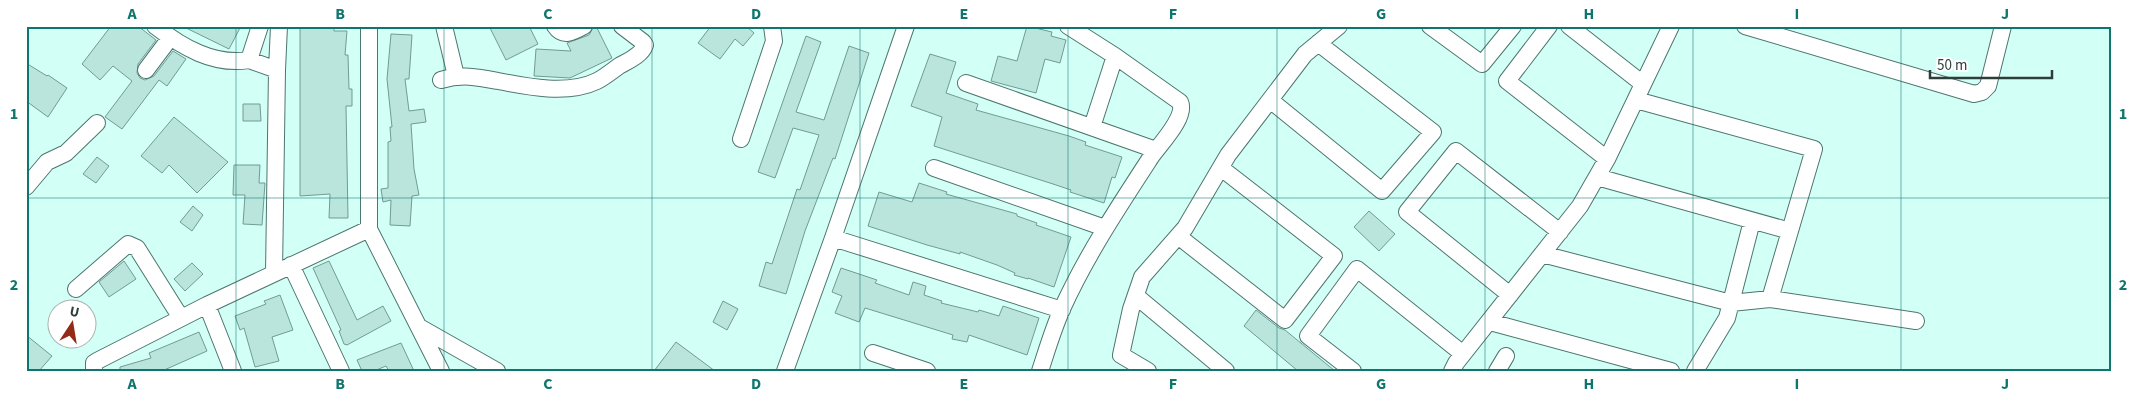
<svg xmlns="http://www.w3.org/2000/svg" width="2137" height="397" font-family="'Source Sans 3',sans-serif">
<style>
.building{fill:#b9e5dd;stroke:#719b94}
.lines{fill:none;stroke-linecap:round;stroke-linejoin:round}
.minor-casing{stroke:#4d766f;stroke-width:18}
.minor{stroke:#fff;stroke-width:16}
.grid{fill:none;stroke:#0f766e;stroke-width:1;stroke-opacity:0.55}
.neatline{fill:none;stroke:#0f766e;stroke-width:2}
.grid-label{font-size:16px;text-anchor:middle;font-weight:bold;fill:#0f766e}
</style>
<rect width="100%" height="100%" fill="#d2fff6"/>
<!-- building -->
<path class="building" d="M111,26H138L156,40L138,64L137,73L140,78L145,80L154,76L173,51L186,59L167,86L159,80L122,129L105,117L132,81L113,66L100,80L82,64Z
M182,26H241L229,49Z
M489,26H529L538,44L506,60Z
M594,26H596L612,58L570,78L534,76L536,49L571,51L567,43L589,35Z
M711,26H746L754,33L743,46L735,39L720,59L698,43Z
M1027,26L1052,32L1051,36L1066,40L1060,63L1045,59L1036,93L991,81L998,56L1017,61Z
M300,28H334V31H347L345,55H348L349,89H352V106H346L348,218H329L330,194L300,196Z
M391,34L412,35L409,79H405L409,111L424,109L426,122L411,124L414,169L419,195L412,196L410,226L390,225L391,200L383,202L381,189L388,188V142L391,141L390,127H392L387,79Z
M806,36L821,42L796,112L824,120L849,46L869,53L835,159L833,158L805,231L786,294L759,286L766,262L772,264L797,189L800,190L819,135L793,128L775,178L758,172Z
M930,54L956,62L946,93L978,104L976,110L1069,136L1086,142L1085,145L1122,157L1115,178L1112,177L1104,203L1070,192L1071,190L1053,184L934,146L942,117L911,106Z
M26,63L47,76L48,75L67,88L48,117L26,101Z
M243,104H260L261,121H243Z
M174,117L228,162L197,193L169,165L162,173L141,156Z
M97,157L109,166L96,183L83,174Z
M234,165H260L259,183H265L262,225L243,224L245,195H233Z
M919,183L947,192L946,194L1017,214V216L1037,223L1036,225L1071,237L1054,287L1028,278V279L1014,275L1015,273L997,265L960,252V254L927,245L868,226L879,192L912,202Z
M193,206L203,215L192,231L180,222Z
M1369,211L1395,234L1379,251L1354,227Z
M124,261L136,279L109,297L99,282Z
M329,261L357,320L383,306L391,321L347,345L344,344L339,331L341,330L313,268Z
M192,263L203,274L185,291L174,279Z
M841,268L877,280L875,283L909,295L913,282L926,286L924,295L942,301L941,303L978,312L979,310L999,316L1003,306L1039,318L1027,355L969,335L967,342L952,339L953,335L865,308L859,322L835,313L842,296L832,292Z
M280,295L293,330L272,337L279,361L255,367L244,328L240,330L235,316L266,304L264,301Z
M723,301L738,309L727,330L713,322Z
M1256,310L1279,328L1285,330L1335,371H1298L1244,326Z
M199,332L207,351L162,371H120V367L151,358L149,353Z
M26,335L52,356L39,371H26Z
M676,342L715,371H654Z
M401,343L414,371H389L386,366L374,371H362L357,360Z"/>
<g class="lines">
<!-- minor casing -->
<g class="minor-casing">
<path id="minor" d="M155,26C182,47 214,66 249,60L260,26
M369,26V229L441,371
M444,26L456,76
M555,26C563,38 573,32 584,26
M1430,26L1482,64L1513,26
M1549,26L1507,81L1607,159
M1569,26L1643,84
M1745,26L1974,94L1982,92L1988,86L2003,26
M249,60L277,70
M146,70L170,38
M441,80C462,74 477,77 498,81C528,87 568,95 597,81C605,77 612,71 619,66C628,61 642,55 645,45L643,42L622,26
M966,83L1156,150
M1270,100L1382,191L1433,132L1318,43
M1636,100L1814,149L1770,299L1916,321
M1092,127L1115,56
M741,139L774,41L772,26
M934,168L1105,228
M1597,177L1790,231
M26,187L47,162L66,153L97,123
M1178,236L1285,320L1334,256L1221,168
M833,238L1062,310
M1542,254L1731,303L1770,299
M291,265L341,371
M274,273L277,70L279,26
M76,289L128,244L137,248L181,318
M1510,295L1407,212L1456,151L1560,232
M1136,296L1226,371
M207,305L233,371
M1490,322L1671,371
M421,328L497,371
M873,353L927,371
M94,371V363L97,361L207,305L369,229
M785,371L833,238L906,26
M1040,371C1047,350 1053,329 1062,309C1086,256 1119,206 1151,157C1160,144 1187,117 1180,102L1115,56L1068,26
M1148,371L1121,355L1131,309L1142,277L1185,228L1228,155L1305,54L1339,26
M1353,371L1308,336L1357,269L1463,354
M1452,371L1456,363L1580,206L1607,159L1671,26
M1497,371L1506,356
M1695,371L1727,318L1752,221"/>
</g>
<!-- minor -->
<use href="#minor" class="minor"/>
</g>
<!-- grid -->
<path class="grid" d="M236,26V371M444,26V371M652,26V371M860,26V371M1068,26V371M1277,26V371M1485,26V371M1693,26V371M1901,26V371M26,198H2111"/>
<!-- border -->
<rect width="2137" height="397" fill="none" stroke="#ffffff" stroke-width="55"/>
<!-- north arrow -->
<g transform="translate(72 324) rotate(12)"><circle r="24" fill="#ffffff" stroke="#abb2b0"/>
<path d="M0-4L9 19L0 12L-9 19Z" fill="#942b19"/>
<text y="-8" font-size="14" font-weight="bold" text-anchor="middle" fill="#2c3e3a">U</text>
</g>
<!-- scale -->
<path d="M1930 70v8h122v-8" fill="none" stroke="#2c3e3a" stroke-width="2.5"/>
<text x="1937" y="70" font-size="15" fill="#2c3e3a" stroke="#ffffff" stroke-width="4" paint-order="stroke">50 m</text>
<rect x="28" y="28" width="2082" height="342" class="neatline"/>
<g class="grid-label">
<text x="132" y="19">A</text>
<text x="340" y="19">B</text>
<text x="548" y="19">C</text>
<text x="756" y="19">D</text>
<text x="964" y="19">E</text>
<text x="1173" y="19">F</text>
<text x="1381" y="19">G</text>
<text x="1589" y="19">H</text>
<text x="1797" y="19">I</text>
<text x="2005" y="19">J</text>
<text x="14" y="119">1</text>
<text x="2123" y="119">1</text>
<text x="14" y="290">2</text>
<text x="2123" y="290">2</text>
<text x="132" y="389">A</text>
<text x="340" y="389">B</text>
<text x="548" y="389">C</text>
<text x="756" y="389">D</text>
<text x="964" y="389">E</text>
<text x="1173" y="389">F</text>
<text x="1381" y="389">G</text>
<text x="1589" y="389">H</text>
<text x="1797" y="389">I</text>
<text x="2005" y="389">J</text>
</g>
</svg>
